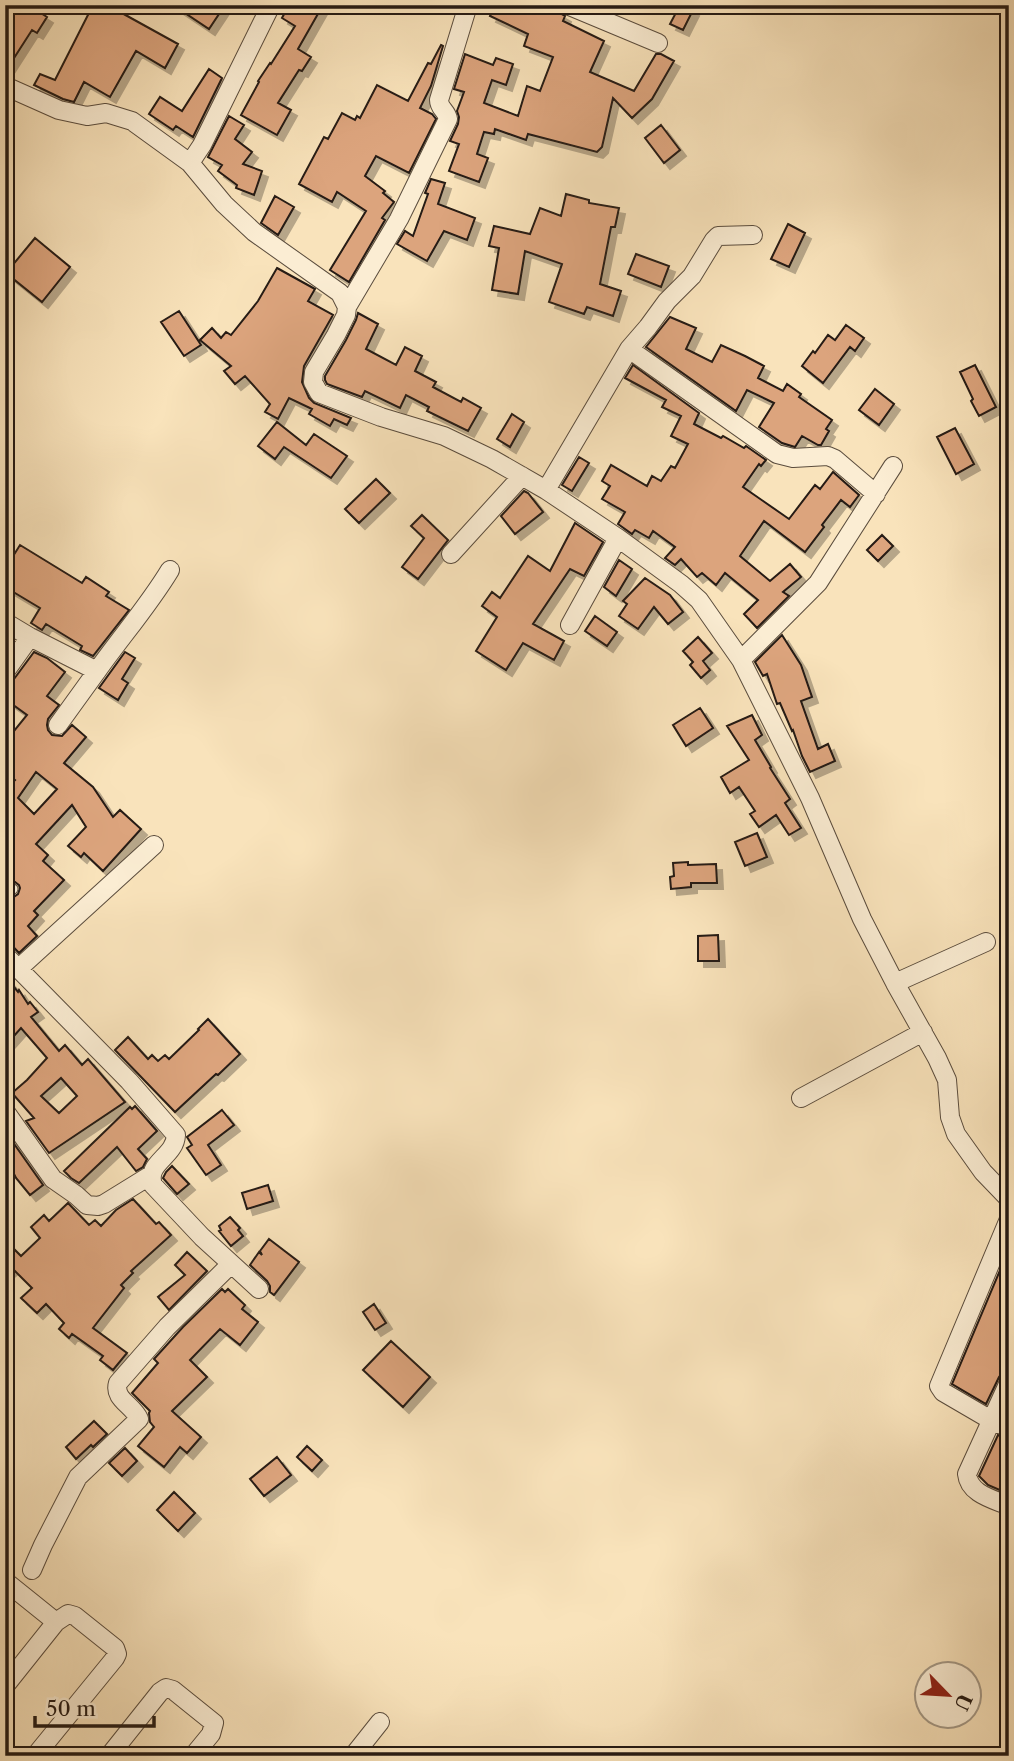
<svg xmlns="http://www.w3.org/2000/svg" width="1014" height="1761" font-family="'Libre Caslon Text',serif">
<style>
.building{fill:#dca47d;stroke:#251a13;stroke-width:2;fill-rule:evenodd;filter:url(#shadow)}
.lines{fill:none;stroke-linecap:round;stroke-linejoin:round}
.lane-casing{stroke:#5a4c3d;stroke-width:11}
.street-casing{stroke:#5a4c3d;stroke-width:20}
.lane{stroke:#fbedd3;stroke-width:9}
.street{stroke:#fbedd3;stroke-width:18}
</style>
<defs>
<filter id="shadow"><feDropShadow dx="6" dy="6" stdDeviation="0" flood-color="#0004"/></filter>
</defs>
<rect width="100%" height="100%" fill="#f9e3bb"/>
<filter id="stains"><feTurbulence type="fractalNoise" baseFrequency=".00286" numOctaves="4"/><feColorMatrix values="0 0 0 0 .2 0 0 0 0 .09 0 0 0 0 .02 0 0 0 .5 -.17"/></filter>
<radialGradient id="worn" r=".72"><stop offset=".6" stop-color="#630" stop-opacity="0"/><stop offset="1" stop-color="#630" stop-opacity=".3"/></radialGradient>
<!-- building -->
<path class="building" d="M5,5H28L47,17L37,33L32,30L5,72Z
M93,5H124L120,12L178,44L165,68L136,51L110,97L84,82L74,102L63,99L34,85L40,74L55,80Z
M173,5H225L209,29Z
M289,5H323L298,49L311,57L302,71L299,70L278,103L291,110L277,135L241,115L259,82L258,81L270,63L271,64L295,26L282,18Z
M495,5L556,6L558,12L565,16L563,21L604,41L590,72L634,91L656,54H661L674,61L652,99L632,118L613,98L602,147L597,152L528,134L526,140L495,129L494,134L484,132L477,154L488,158L479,182L449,171L459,144L450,141L458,124L459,117L457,111L464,92L454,89L465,54L493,65L496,58L513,64L506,85L492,80L484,103L518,116L527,86L540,91L553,57L524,46L528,34L490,16Z
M680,5L693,10L683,30L670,24Z
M441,45L443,46L431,86L420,108L432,114L436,119L409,173L376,156L365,176L385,191L383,193L394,202L382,218L385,220L349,282L330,270L366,211L337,192L332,202L299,184L324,137L328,139L342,113L355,120L357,116L360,118L377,85L408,101L428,63L431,64Z
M209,69L222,78L193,137L176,126L173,130L149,114L160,97L182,111Z
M229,116L244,125L235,139L252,152L243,164L262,171L254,195L236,188L237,185L218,171L222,165L208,157Z
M661,125L680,150L664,163L645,138Z
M431,179L445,183L438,204L475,218L467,240L444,231L427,261L397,244L405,231L413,236L428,194L425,193Z
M566,194L589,200V203L619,208L615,227H611L600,284L621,291L613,316L587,307L584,314L549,302L562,264L525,251L518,294L492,290L499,248L489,246L494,226L530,234L540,208L561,216Z
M275,196L294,207L278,235L261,223Z
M788,224L805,233L789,267L771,259Z
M35,238L70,267L42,302L6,273Z
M636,254L669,266L661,287L628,274Z
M277,268L315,289L308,301L333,315L304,366L302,382L309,398L314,403L351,418L347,425L334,419L330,426L309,414L312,409L289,398L278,419L265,412L270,404L245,376L235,384L224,371L231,366L200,340L212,328L221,338L226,332L231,335L258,301Z
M179,311L201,345L184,356L161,322Z
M358,313L378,324L366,349L396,365L405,347L422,356L415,371L436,382L433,387L461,402L463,398L481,408L468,431L427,411L429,407L406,395L400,408L365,391L362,397L327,384L325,380V376L346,340L356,320Z
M670,317L696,328L686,349L712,362L721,345L745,356L764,366L758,378L783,391L787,384L801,394L799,397L832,420L826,429L829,431L821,445H818L802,436L795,447L782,443L759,427L774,403L747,390L736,411L646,347Z
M846,325L864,338L855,351L850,347L823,383L802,366L813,351L815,353L828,335L835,340Z
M633,365L699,413L694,424L721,438L723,436L744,448L746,446L766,460L761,466L759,464L743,487L789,519L815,485L820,489L833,472L859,495L850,507L841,500L822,525L824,527L805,552L764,521L740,556L770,581L790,564L801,577L783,592L789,596L757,628L744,614L758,600L725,573L716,585L702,573L697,577L681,559L675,565L665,558L675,547L653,531L649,538L635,530L632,534L618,524L625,512L602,499L610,486L602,481L611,465L647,486L652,476L661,481L671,466L675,468L688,444L671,436L681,416L662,407L666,400L625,378Z
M975,365L996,407L979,416L971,401L973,399L960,372Z
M875,389L894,404L879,425L859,410Z
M512,414L524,422L510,447L497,439Z
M277,422L306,445L314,434L347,456L331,478L284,447L275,459L258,446Z
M955,428L974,464L956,474L937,437Z
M579,457L589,463L572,491L562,485Z
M376,479L390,493L359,523L345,509Z
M524,491L528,493L543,512L515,534L501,516Z
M422,515L448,540L418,579L402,567L424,538L411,526Z
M575,523L603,542L584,576L570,569L533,624L564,641L554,660L523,643L506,670L476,651L497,617L482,606L492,592L500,598L528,556L550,571Z
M882,535L893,546L878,561L867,550Z
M20,545L82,583L86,577L109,592L106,596L129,610L93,656L80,650L82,646L46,624L42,630L31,623L40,608L5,587V569Z
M619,560L632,569L616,596L604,587Z
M645,578L670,595L683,612L668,624L654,607L638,629L619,616L627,604L623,601Z
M595,616L617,632L607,646L585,631Z
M782,635L801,665L812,697L801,701L818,749L828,744L835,761L810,772L802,756L793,730L792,731L780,703L777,704L767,674L763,676L755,662Z
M698,637L712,653L703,661L710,670L701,678L690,665L693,662L683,651Z
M34,652L47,658L65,672L47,696L59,705L48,719L47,725L48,730L52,735L62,736L72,725L86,737L64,763L93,787L113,817L120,810L141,829L103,871L84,853L81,857L68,846L86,827L72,805L36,844L48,855L43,861L64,880L34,911L38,915L28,926L37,936L19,953L5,938V903L18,894L20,888L19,885L15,882H11L5,886V786L7,788L15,780L5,772V742L27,715L5,699V683L14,679ZM36,772L57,789L34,814L18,798Z
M125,652L135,658L122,679L128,683L118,700L99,688Z
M700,708L713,728L686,746L673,725Z
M752,715L762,735L755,740L771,767L770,768L790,799L785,803L801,828L789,835L776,815L759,827L750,814L755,811L739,787L730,793L721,777L749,760L727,726Z
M757,833L767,857L745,866L735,842Z
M688,862V865L716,864L717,883H691V887L671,889L670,877L674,876L673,863Z
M718,935L719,961H698V936Z
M5,976L18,992L19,990L28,1004L30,1002L38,1012L31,1017L59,1051L65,1045L82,1065L88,1059L125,1102L49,1153L26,1121L34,1118L12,1093L27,1080L47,1058L21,1028L5,1046ZM61,1078L77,1096L59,1113L41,1096Z
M208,1019L240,1054L218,1075L216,1074L175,1112L115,1050L128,1037L148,1059L152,1055L158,1061L165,1055L169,1059L199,1030L198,1029Z
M135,1106L157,1131L138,1149L147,1159L143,1167L136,1171L117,1147L79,1183L71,1178L64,1171L130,1107L132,1109Z
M222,1110L234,1125L208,1145L221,1165L206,1175L187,1148L192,1145L187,1137Z
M5,1131L43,1185L30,1195L16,1178L5,1156Z
M172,1166L189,1184L177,1194L163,1178L166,1172Z
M268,1185L273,1201L247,1209L242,1193Z
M133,1199L156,1224L159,1222L171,1235L131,1271L133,1273L121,1285L124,1288L93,1328L127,1353L113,1370L100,1360L103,1356L72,1334L69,1338L59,1329L64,1323L46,1304L37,1313L21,1298L32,1288L12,1268L5,1274V1240L21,1256L40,1238L31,1227L44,1215L49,1221L68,1203L89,1225L95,1220L101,1226L116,1210Z
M230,1217L240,1228L238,1230L243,1236L231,1246L219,1231L221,1230L219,1226Z
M269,1239L299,1262L274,1295L270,1292V1286L267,1281L250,1265L259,1252L262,1255L260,1251Z
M1009,1249V1371L1003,1372L999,1377L986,1404L952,1384Z
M187,1252L207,1271L169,1310L158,1297L185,1275L175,1265Z
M222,1289L225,1292L228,1289L245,1305L242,1309L258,1322L240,1345L220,1329L190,1360L207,1377L172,1411L201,1437L187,1453L180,1447L164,1467L138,1446L154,1427L150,1422L149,1413L150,1411L132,1393L158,1363L154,1359L183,1327Z
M374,1304L386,1323L375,1330L363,1312Z
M391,1341L430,1377L403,1407L363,1370Z
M94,1421L107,1434L93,1447L91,1445L76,1459L66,1447Z
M998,1435L1009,1439V1494L988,1485L979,1476Z
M307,1446L322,1460L312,1471L297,1457Z
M125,1448L137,1461L122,1476L109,1463Z
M277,1457L291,1475L264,1496L250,1479Z
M174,1492L195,1513L178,1531L157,1510Z"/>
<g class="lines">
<!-- lane casing -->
<g class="lane-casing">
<path id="lane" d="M5,896L13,889"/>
</g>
<!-- street casing -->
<g class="street-casing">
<path id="street" d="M567,5L658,43
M5,86L59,110L87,116L106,113L132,121L190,163L202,145L271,5
M190,163L224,204L254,232L340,293L347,307L346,315L336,335L314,372L313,382L319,393L381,417L444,436L492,459L546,490L618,538L681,584L699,600L741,660L810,798L862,919L895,983L937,1058L947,1080L950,1117L956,1134L983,1172L1009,1199
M347,307L399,219L448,119C447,111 439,109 439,100L468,5
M629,349L777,454L793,458L828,456L835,459L876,494
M546,490L629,349L648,327L667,301L692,276L714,240L718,236L753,235
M451,554L522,476
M5,622L30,637L97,671L58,725
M570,625L618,538
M741,660L818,583L893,466
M97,671C121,637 149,605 170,570
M5,672L30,637
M5,955L129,1081L176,1135C175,1157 145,1163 153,1185L202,1237L259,1289
M18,969L154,845
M895,983L986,942
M801,1098L923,1032
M5,1111L53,1179L76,1195L87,1205L98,1206L104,1204L151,1175
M1009,1219L939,1386L943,1392L991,1420L1009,1428
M1009,1382L967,1474C969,1494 993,1499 1009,1506
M32,1570L43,1545L78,1477L139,1419C133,1405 113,1399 118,1383L167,1327L231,1264
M5,1581L56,1622
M5,1686L56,1622L68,1614L75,1616L115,1648L117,1654L115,1658L35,1756
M109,1756L160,1692L166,1688L173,1690L214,1723L211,1734L193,1756
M353,1756L380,1722"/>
</g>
<!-- lane -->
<use href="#lane" class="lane"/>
<!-- street -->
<use href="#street" class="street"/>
</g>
<!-- margin -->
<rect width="1014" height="1761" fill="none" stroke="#f9e3bb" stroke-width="28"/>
<rect x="7" y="7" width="1000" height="1747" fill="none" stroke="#251a13" stroke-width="3.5"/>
<rect x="14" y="14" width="986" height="1733" fill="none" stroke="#251a13" stroke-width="2"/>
<!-- north arrow -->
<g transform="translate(948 1695) rotate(115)"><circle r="33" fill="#fbedd3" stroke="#a59986" stroke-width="2"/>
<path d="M0-5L12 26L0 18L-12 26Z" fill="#8f2418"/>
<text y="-10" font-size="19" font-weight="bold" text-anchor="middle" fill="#251a13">U</text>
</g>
<!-- scale -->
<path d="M35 1716v10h119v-10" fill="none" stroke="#251a13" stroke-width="3.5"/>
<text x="46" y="1716" font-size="21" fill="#251a13" stroke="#fbedd3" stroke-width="5" paint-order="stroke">50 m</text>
<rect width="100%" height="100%" filter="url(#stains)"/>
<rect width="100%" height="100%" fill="url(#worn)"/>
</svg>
